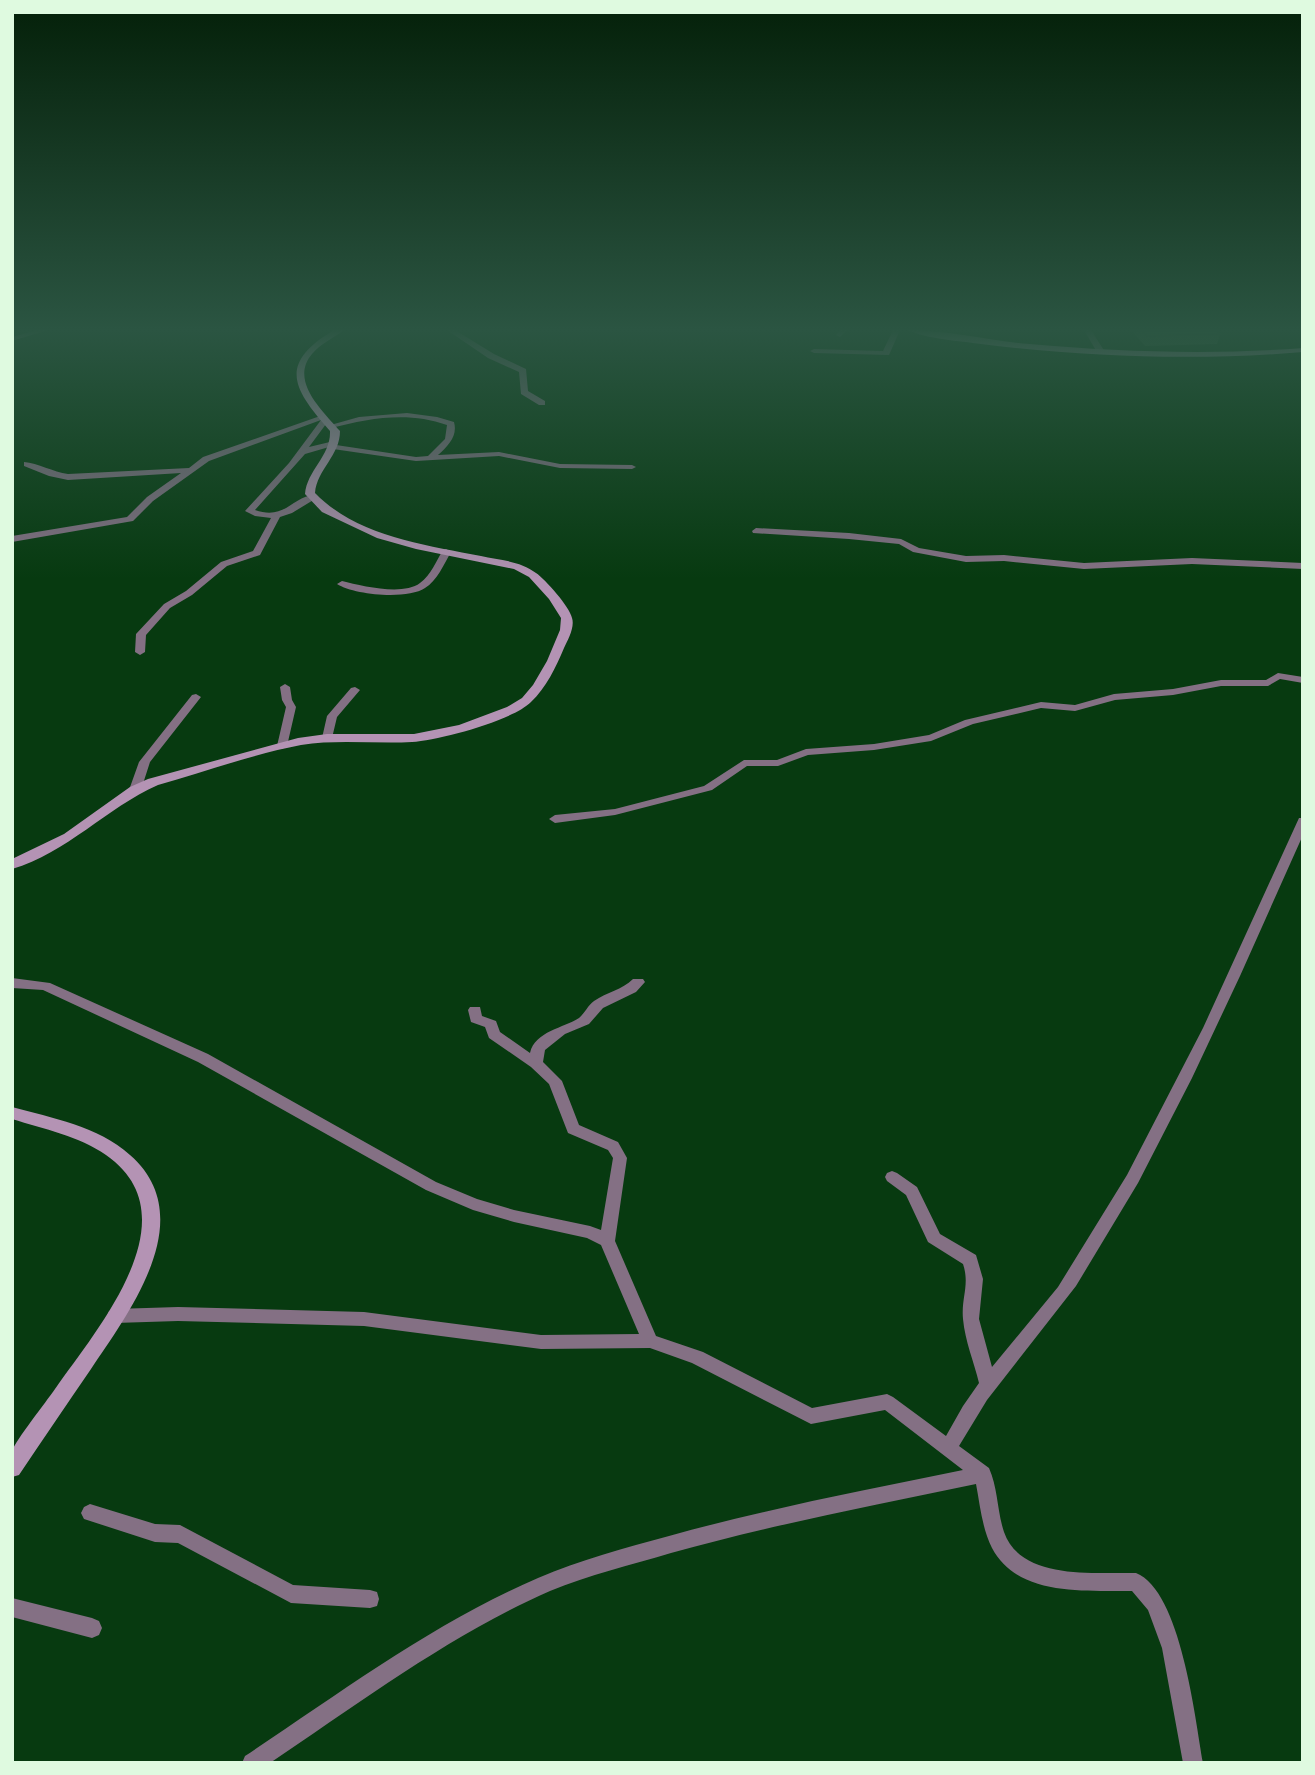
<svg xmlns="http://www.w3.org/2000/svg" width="1315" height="1775" font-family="Karla,sans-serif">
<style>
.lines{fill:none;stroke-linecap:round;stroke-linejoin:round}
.minor{fill:#847084;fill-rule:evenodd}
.secondary{fill:#b493b4;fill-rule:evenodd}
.wall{fill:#37603a}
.building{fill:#407044;stroke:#2d4e30;stroke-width:2}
</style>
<rect width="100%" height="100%" fill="#073a10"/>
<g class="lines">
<!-- minor -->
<path class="minor" d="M37,330H48L12,341V337Z
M447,330H455L494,354L526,369L528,391L545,401V405H539L521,394L519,372L488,358Z
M840,330H847L840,337L836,335Z
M893,330H900L889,355L814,353L810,351L814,349L883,351Z
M1084,330H1091L1105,352L1104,354H1098Z
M407,413L437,417L454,422C458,436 448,446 438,455L499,452L560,464L632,465L636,467L632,469L560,468L499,456L416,461L333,449L329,447L305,454L255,510C286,521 293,495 315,495V499L292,513L280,517L260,555L227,566L192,595L170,608L146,635L145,652L140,655L135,652L136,634L164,604L186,591L221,562L253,551L271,518L255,516L245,511L289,463L321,420L209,461L153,501L133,521L12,542V536L127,517L147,497L181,473L68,480L49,476L24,466V462C38,463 53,472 68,474L189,468L203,457L323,415L329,420L309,447L334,441L338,443L336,445L416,457L428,456L445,439L447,425C409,411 369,418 331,428L327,426L359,417Z
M756,528L849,533L901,539L919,548L966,556L1004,555L1084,563L1192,558L1303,563V569L1192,564L1084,569L1004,561L966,562L913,552L899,544L849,539L753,533L752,531Z
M446,549L451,552C444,564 437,581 425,588C407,600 354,595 337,584L342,581C362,586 403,596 420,583C431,575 436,561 443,550Z
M1278,673L1303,677V683L1280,679L1268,686H1221L1173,695L1115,700L1075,711L1041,708L973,724L931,741L874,750L808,755L778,766H747L712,790L615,815L555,823L549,819L555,815L615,809L704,786L744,760H777L806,749L874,744L929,735L965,720L1041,702L1075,705L1114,694L1173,689L1221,680H1266Z
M285,684L290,687L292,700L296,707L287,746L282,749L277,746L286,707L282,700L280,687Z
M355,687L360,690L337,717L332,738L327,741L323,740L322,738L327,716L351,688Z
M196,694L201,697L150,762L141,790L135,793L131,792L129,790L139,762L192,695Z
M1299,818H1303V835L1240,976L1192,1078L1138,1183L1076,1286L987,1400L959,1446L989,1468C998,1488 997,1511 1004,1532C1021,1581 1095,1572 1136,1573C1181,1591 1195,1718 1203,1763H1183L1162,1648L1148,1610L1132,1591C1084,1590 1018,1597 992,1548C982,1528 980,1505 976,1484C874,1505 772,1525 671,1553C631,1565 589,1575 550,1591C450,1635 361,1702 270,1763H242L245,1756C340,1693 433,1623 538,1578C580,1560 625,1548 669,1536C766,1509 865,1490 963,1470L885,1410L811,1424L692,1363L650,1348L541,1349L364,1326L178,1321L115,1323L109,1321L107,1316L109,1311L115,1309L178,1307L364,1312L541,1335L639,1334L601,1245L587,1238L514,1222L473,1210L426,1190L198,1062L43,990L12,988V978L50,983L208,1054L436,1182L477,1199L514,1210L590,1226L601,1230L613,1158L608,1150L568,1133L549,1084L531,1067L489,1038L485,1027L471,1022L468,1010L470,1007H480L482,1016L496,1021L500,1032L530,1053C535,1031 564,1028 579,1018C585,1013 588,1005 594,1001C607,992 622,990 633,979H643L645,982L636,992L603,1008L589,1024L565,1034L545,1050L543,1062L562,1081L579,1125L618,1142L627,1158L615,1241L656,1336L703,1352L812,1408L887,1394L893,1397L946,1436L963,1406L979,1383C974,1362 965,1341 963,1319C961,1298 970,1285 963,1264L928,1242L906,1195L887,1181L885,1177L887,1173L892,1171L897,1173L917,1187L940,1234L976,1255L983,1279L979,1319L992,1367L1058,1287L1127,1175L1203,1028Z
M90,1504L155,1524L180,1525L293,1585L370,1590L377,1592L379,1599L377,1606L370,1608L291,1603L178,1543L155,1542L84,1519L81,1513L84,1507Z
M12,1598L92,1618L99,1621L102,1628L99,1635L92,1638L12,1617Z"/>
<!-- secondary -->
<path class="secondary" d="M334,330H344C334,338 321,343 312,354C289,381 323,411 340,431C340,456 317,469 315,493C357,536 424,545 481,556C499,560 521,561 536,573C545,579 570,607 572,618C575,627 568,640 564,648C556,667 546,688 531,702C512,721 439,740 412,742C375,744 337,739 301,745C253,754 205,772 158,785C106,808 67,853 12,869V859L64,834L130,787L148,779L298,738L327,734H414L459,725L507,707L522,698L533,685L547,661L560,630L561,618L549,599L529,577L514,569L416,549L377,538L322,512L305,494C307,470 331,456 330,431C293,389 277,364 334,330Z
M908,330C949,330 990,341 1030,344C1120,352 1212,355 1303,348V352C1197,361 1087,357 981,344C961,341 926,339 908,330Z
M12,1107C52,1118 98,1126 130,1155C201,1217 130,1311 91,1369C67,1404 43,1439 19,1475L12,1477C12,1470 10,1458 12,1451C16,1440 46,1402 55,1389C96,1330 195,1217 106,1155C79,1136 44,1129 12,1119Z"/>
</g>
<!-- wall -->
<path class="wall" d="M1131,330H1216L1220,334L1217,344L1145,346Z"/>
<!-- building -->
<path class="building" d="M1142,330H1216L1220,334L1147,336Z"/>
<!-- sky -->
<linearGradient id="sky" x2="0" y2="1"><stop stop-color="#042009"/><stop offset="0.57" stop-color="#2b5542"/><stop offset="1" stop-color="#2b5542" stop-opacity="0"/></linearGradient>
<rect width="1315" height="579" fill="url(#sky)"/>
<!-- border -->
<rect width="1315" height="1775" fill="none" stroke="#dffae0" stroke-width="28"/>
</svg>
